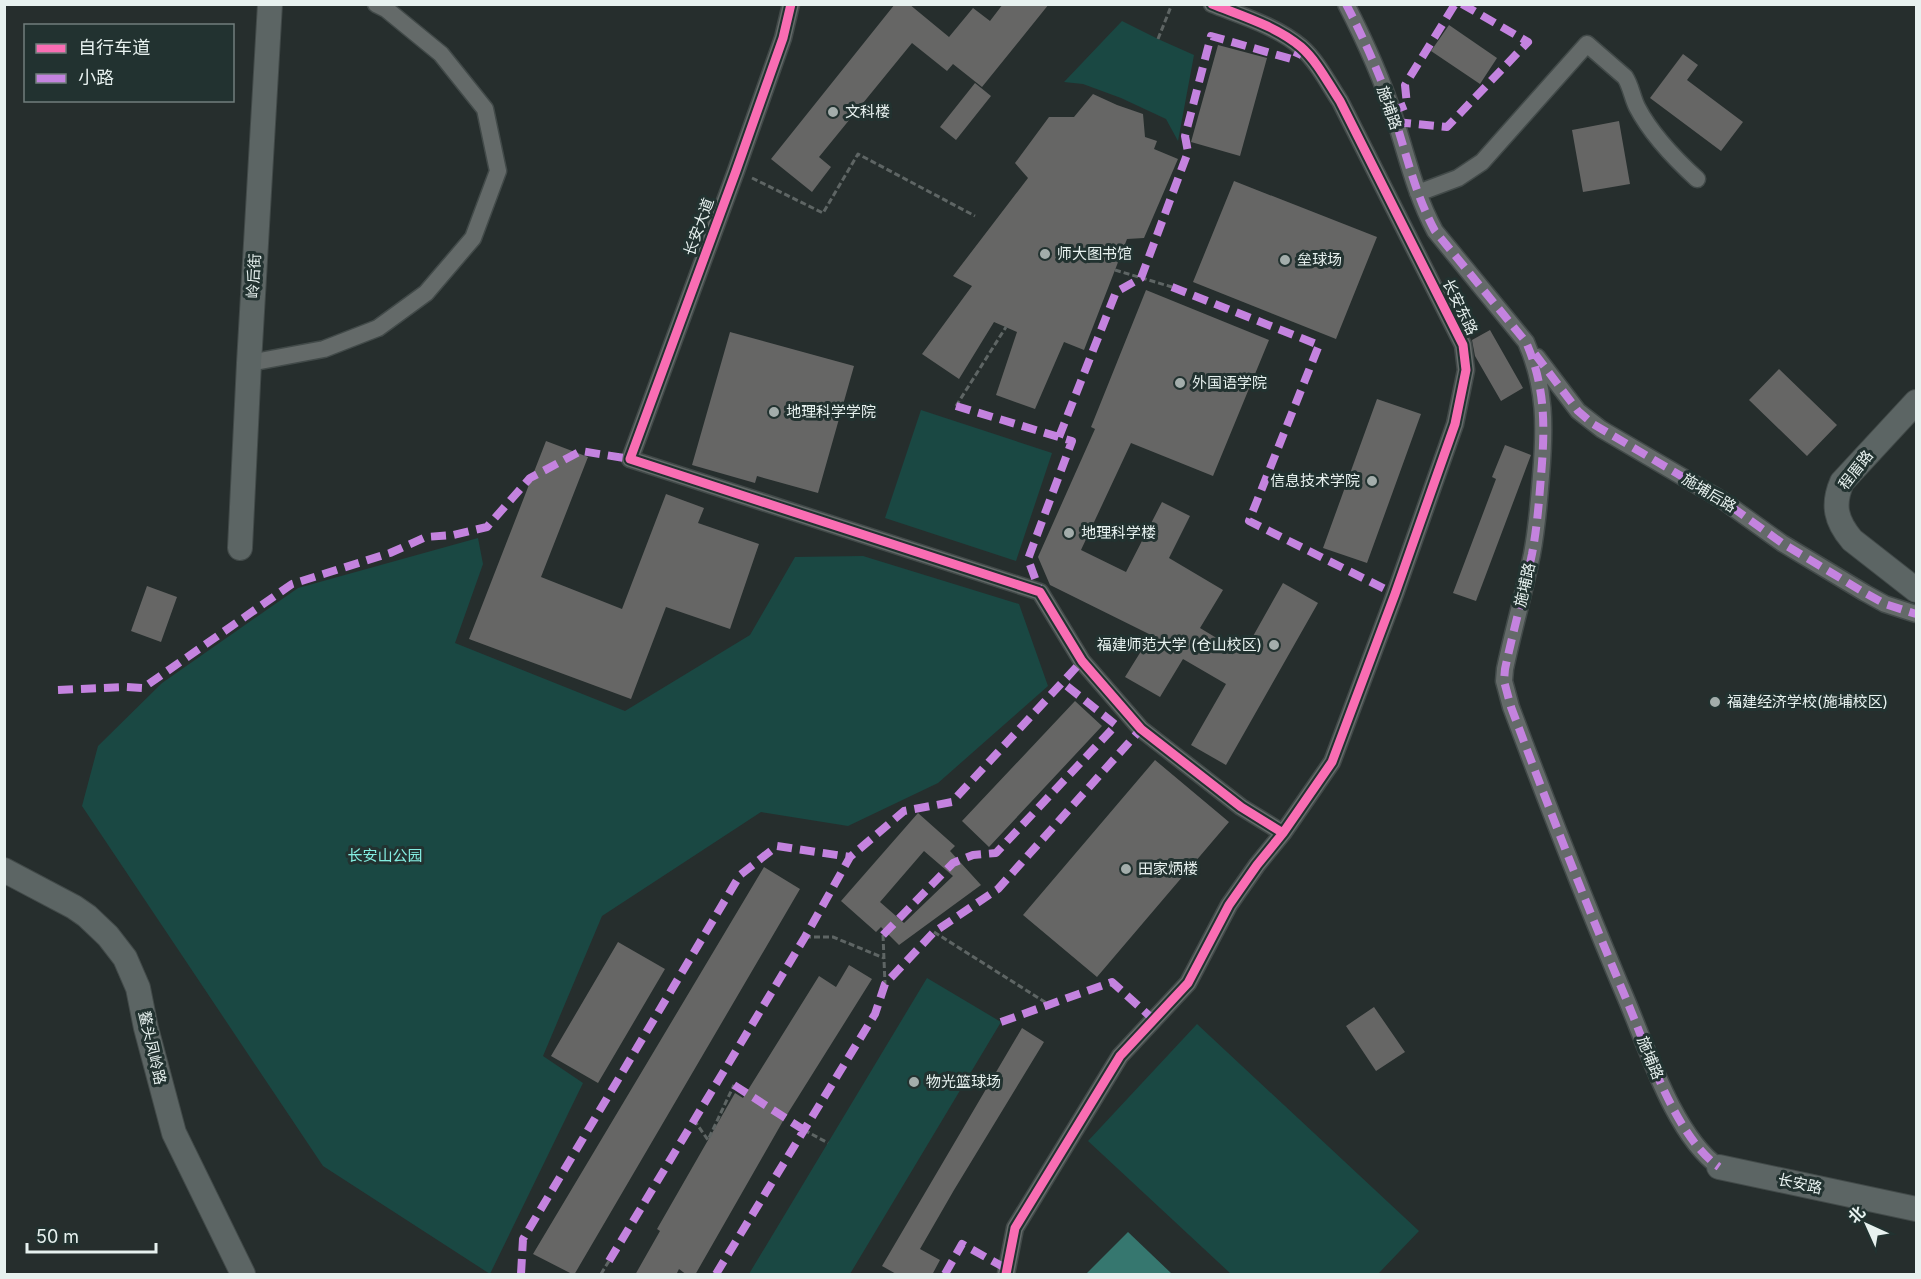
<svg xmlns="http://www.w3.org/2000/svg" width="1921" height="1279" font-family="Inter,'Noto Sans SC',sans-serif">
<style>
.green{fill:#1a4843}
.water{fill:#36776f}
.building{fill:#666665;fill-rule:evenodd}
.lines{fill:none;stroke-linecap:round;stroke-linejoin:round}
.street-casing{stroke:#424a49;stroke-width:19}
.secondary-casing{stroke:#424a49;stroke-width:26}
.path{stroke:#5e6564;stroke-width:3;stroke-dasharray:6 3;stroke-linecap:butt}
.street{stroke:#646a69;stroke-width:16}
.secondary{stroke:#5c6564;stroke-width:24}
.quiet{stroke:#c483df;stroke-width:8;stroke-dasharray:15 8;stroke-linecap:butt}
.cycleway-casing{stroke:#223230;stroke-width:13}
.cycleway{stroke:#f96db3;stroke-width:9}
.poi-dot{fill:#a3adab;stroke:#223230;stroke-width:2}
.labels{text-anchor:middle;stroke-width:6;stroke-linejoin:round;paint-order:stroke}
.street-label{font-size:15px;fill:#e7f1ef;stroke:#223230}
.poi-label{font-size:15px;fill:#e7f1ef;stroke:#223230;text-anchor:start}
.park-label{font-size:15px;fill:#84eee1;stroke:#223230}
</style>
<rect width="100%" height="100%" fill="#262e2d"/>
<!-- green -->
<path class="green" d="M1122,21L1158,39L1194,55L1178,141L1166,119L1121,98L1083,84L1064,82Z
M921,410L1052,453L1016,561L885,518Z
M478,538L483,564L455,643L625,711L750,635L795,557L863,556L1019,604L1048,686L938,783L848,826L761,812L602,916L543,1056L583,1083L490,1274L323,1166L82,806L98,746L162,683L298,588Z
M927,978L1001,1022L850,1274H749Z
M1197,1024L1419,1231L1378,1274H1231L1088,1141Z"/>
<!-- water -->
<path class="water" d="M1128,1232L1172,1274H1086Z"/>
<!-- building -->
<path class="building" d="M895,4H909L949,37L973,8L990,21L1003,4H1049L982,87L953,64L947,71L912,43L819,157L831,167L812,192L771,159Z
M1449,25L1497,58L1480,84L1431,51Z
M1218,45L1267,58L1240,156L1191,142Z
M1683,54L1698,65L1687,80L1743,122L1721,151L1650,98Z
M975,83L991,96L956,140L940,127Z
M1093,94L1117,105L1143,114L1145,137L1157,141L1154,149L1178,159L1144,238L1127,239L1084,350L1064,342L1035,409L996,395L1017,332L994,322L959,379L922,354L972,286L953,276L1028,178L1015,163L1049,117H1074Z
M1619,121L1630,184L1583,192L1572,130Z
M1234,181L1377,237L1336,339L1193,282Z
M1146,290L1269,340L1213,476L1131,443L1081,550L1126,572L1162,502L1190,516L1169,558L1223,590L1200,628L1243,654L1283,583L1318,603L1226,765L1191,745L1226,684L1183,659L1160,697L1125,677L1151,635L1050,585L1038,557L1095,429L1091,427Z
M1490,330L1523,388L1501,401L1475,356L1472,340Z
M730,332L854,366L818,493L757,476L755,483L692,465Z
M1779,369L1837,425L1807,456L1749,400Z
M1377,399L1421,414L1367,563L1323,548Z
M546,441L588,457L541,577L622,609L666,494L704,508L698,523L759,544L730,629L666,607L631,699L469,639Z
M1505,445L1531,455L1476,601L1453,593L1496,479L1492,477Z
M147,586L177,597L161,642L131,631Z
M1075,701L1102,726L989,847L962,821Z
M1155,760L1229,822L1097,977L1023,915Z
M918,813L955,846L950,851L981,885L899,945L881,927L876,932L841,901ZM924,851L953,876L904,923L880,902Z
M764,867L800,889L574,1275L533,1254Z
M618,942L665,969L598,1083L551,1056Z
M849,965L872,979L783,1121L695,1275H687L679,1269L676,1275H635L660,1231L657,1229L735,1093L743,1098L819,976L836,987Z
M1374,1007L1405,1052L1376,1071L1346,1026Z
M1022,1028L1044,1042L954,1190L920,1249L940,1260L932,1275H898L882,1266Z"/>
<g class="lines">
<!-- street casing -->
<g class="street-casing">
<path id="street" d="M791,4L783,38L736,171L630,459L1040,592L1082,661L1141,729L1241,807L1283,833
M1346,4C1365,41 1382,79 1395,119C1407,157 1416,196 1435,231L1526,342C1546,388 1545,428 1541,476C1539,502 1537,528 1532,554C1524,593 1513,631 1505,669L1504,681L1511,707C1548,806 1586,904 1627,1001C1648,1051 1675,1136 1719,1167
M1418,193L1458,178L1482,162L1587,44L1625,77C1631,86 1632,97 1637,107C1651,134 1675,159 1697,179
M1537,357L1578,411L1601,429L1722,500L1782,543L1865,593L1885,604L1916,614
M249,363L324,349L378,328L426,293L473,238L498,171L485,109L441,54L386,9L376,4
M1006,1274L1015,1228L1120,1056L1188,983L1229,905L1257,865L1283,833L1332,762L1395,594L1455,424L1466,370L1463,345L1340,101C1328,83 1317,61 1301,47C1276,26 1242,16 1212,4"/>
</g>
<!-- secondary casing -->
<g class="secondary-casing">
<path id="secondary" d="M1916,402L1842,482C1832,505 1836,521 1852,540L1916,590
M240,548L249,363L270,4
M4,870L74,907L87,916L108,936L125,958L138,988L146,1028L174,1133L243,1274
M1719,1167L1916,1209"/>
</g>
<!-- path -->
<path class="path" d="M1158,39L1172,4
M752,178L823,213L858,154L975,216
M1115,270L1172,287
M956,406L1006,327
M934,932L1048,1004
M883,935L885,984
M805,937H833L884,958
M694,1120L708,1140L734,1085
M804,1130L828,1143
M601,1274L609,1261"/>
<!-- street -->
<use href="#street" class="street"/>
<!-- secondary -->
<use href="#secondary" class="secondary"/>
<!-- quiet -->
<path class="quiet" d="M1346,4C1365,41 1382,79 1395,119C1407,157 1416,196 1435,231L1526,342C1546,388 1545,428 1541,476C1539,502 1537,528 1532,554C1524,593 1513,631 1505,669L1504,681L1511,707C1548,806 1586,904 1627,1001C1648,1051 1675,1136 1719,1167
M1392,111L1407,105L1405,85L1455,4
M1396,122L1447,127L1528,42L1462,4
M1172,287L1319,345L1249,521L1395,594
M1535,354L1578,411L1593,424L1722,500L1782,543L1865,593L1885,604L1916,614
M956,406L1072,441L1028,559L1040,592
M1059,437L1116,292L1141,278L1188,152L1185,136L1211,36L1295,60L1301,47
M58,690L126,687L143,688L292,584L390,553L426,537L453,535L487,527L530,478L581,451L630,459
M883,935L953,863L973,855L996,853L1116,725L1063,683
M1001,1022L1112,982L1154,1020
M734,1085L804,1130
M609,1261L805,937L850,857L904,811L952,802L1082,661
M521,1274L523,1239L740,875L777,846L850,857
M716,1274L875,1014L885,984L934,932L998,889L1141,729
M945,1274L962,1244L1007,1269"/>
<!-- cycleway casing -->
<g class="cycleway-casing">
<path id="cycleway" d="M791,4L783,38L736,171L630,459L1040,592L1082,661L1141,729L1241,807L1283,833
M1006,1274L1015,1228L1120,1056L1188,983L1229,905L1257,865L1283,833L1332,762L1395,594L1455,424L1466,370L1463,345L1340,101C1328,83 1317,61 1301,47C1276,26 1242,16 1212,4"/>
</g>
<!-- cycleway -->
<use href="#cycleway" class="cycleway"/>
</g>
<!-- markers -->
<g class="poi-dot">
<circle cx="833" cy="112" r="6"/>
<circle cx="1045" cy="254" r="6"/>
<circle cx="1285" cy="260" r="6"/>
<circle cx="1180" cy="383" r="6"/>
<circle cx="774" cy="412" r="6"/>
<circle cx="1372" cy="481" r="6"/>
<circle cx="1069" cy="533" r="6"/>
<circle cx="1274" cy="645" r="6"/>
<circle cx="1715" cy="702" r="6"/>
<circle cx="1126" cy="869" r="6"/>
<circle cx="914" cy="1082" r="6"/>
</g>
<g class="labels">
<!-- street labels -->
<g class="street-label">
<text transform="translate(1389 108) rotate(71)" y="5">施埔路</text>
<text transform="translate(699 227) rotate(-70)" y="5">长安大道</text>
<text transform="translate(254 276) rotate(-87)" y="5">岭后街</text>
<text transform="translate(1460 307) rotate(64)" y="5">长安东路</text>
<text transform="translate(1856 470) rotate(-52)" y="5">程厝路</text>
<text transform="translate(1709 493) rotate(31)" y="5">施埔后路</text>
<text transform="translate(1525 585) rotate(-77)" y="5">施埔路</text>
<text transform="translate(152 1048) rotate(77)" y="5">鳌头凤岭路</text>
<text transform="translate(1650 1058) rotate(68)" y="5">施埔路</text>
<text transform="translate(1800 1184) rotate(12)" y="5">长安路</text>
</g>
<!-- poi labels -->
<g class="poi-label">
<text x="845" y="117">文科楼</text>
<text x="1057" y="259">师大图书馆</text>
<text x="1297" y="265">垒球场</text>
<text x="1192" y="388">外国语学院</text>
<text x="786" y="417">地理科学学院</text>
<text x="1360" y="486" text-anchor="end">信息技术学院</text>
<text x="1081" y="538">地理科学楼</text>
<text x="1262" y="650" text-anchor="end">福建师范大学 (仓山校区)</text>
<text x="1727" y="707">福建经济学校(施埔校区)</text>
<text x="1138" y="874">田家炳楼</text>
<text x="926" y="1087">物光篮球场</text>
</g>
<!-- park labels -->
<g class="park-label">
<text x="385" y="861">长安山公园</text>
</g>
</g>
<!-- border -->
<rect width="1921" height="1279" fill="none" stroke="#e7f1ef" stroke-width="12"/>
<!-- legend -->
<rect x="24" y="24" width="210" height="78" fill="#223230" stroke="#717e7c" stroke-width="1.5"/>
<rect x="36" y="44" width="30" height="9" fill="#f96db3" stroke="#717e7c" stroke-width="1.5"/>
<text x="78" y="54" font-size="18" fill="#e7f1ef">自行车道</text>
<rect x="36" y="74" width="30" height="9" fill="#c483df" stroke="#717e7c" stroke-width="1.5"/>
<text x="78" y="84" font-size="18" fill="#e7f1ef">小路</text>
<!-- north arrow -->
<g transform="translate(1867 1225) rotate(315)" stroke="#223230" stroke-width="4.5" paint-order="stroke">
<path d="M0-4.5L10 22L0 15L-10 22Z" fill="#e7f1ef"/>
<text y="-9" font-size="16" font-weight="bold" text-anchor="middle" fill="#e7f1ef">北</text>
</g>
<!-- scale -->
<path d="M27 1243v9h129v-9" fill="none" stroke="#e7f1ef" stroke-width="3"/>
<text x="36" y="1243" font-size="18" fill="#e7f1ef" stroke="#223230" stroke-width="4.5" paint-order="stroke">50 m</text>
</svg>
